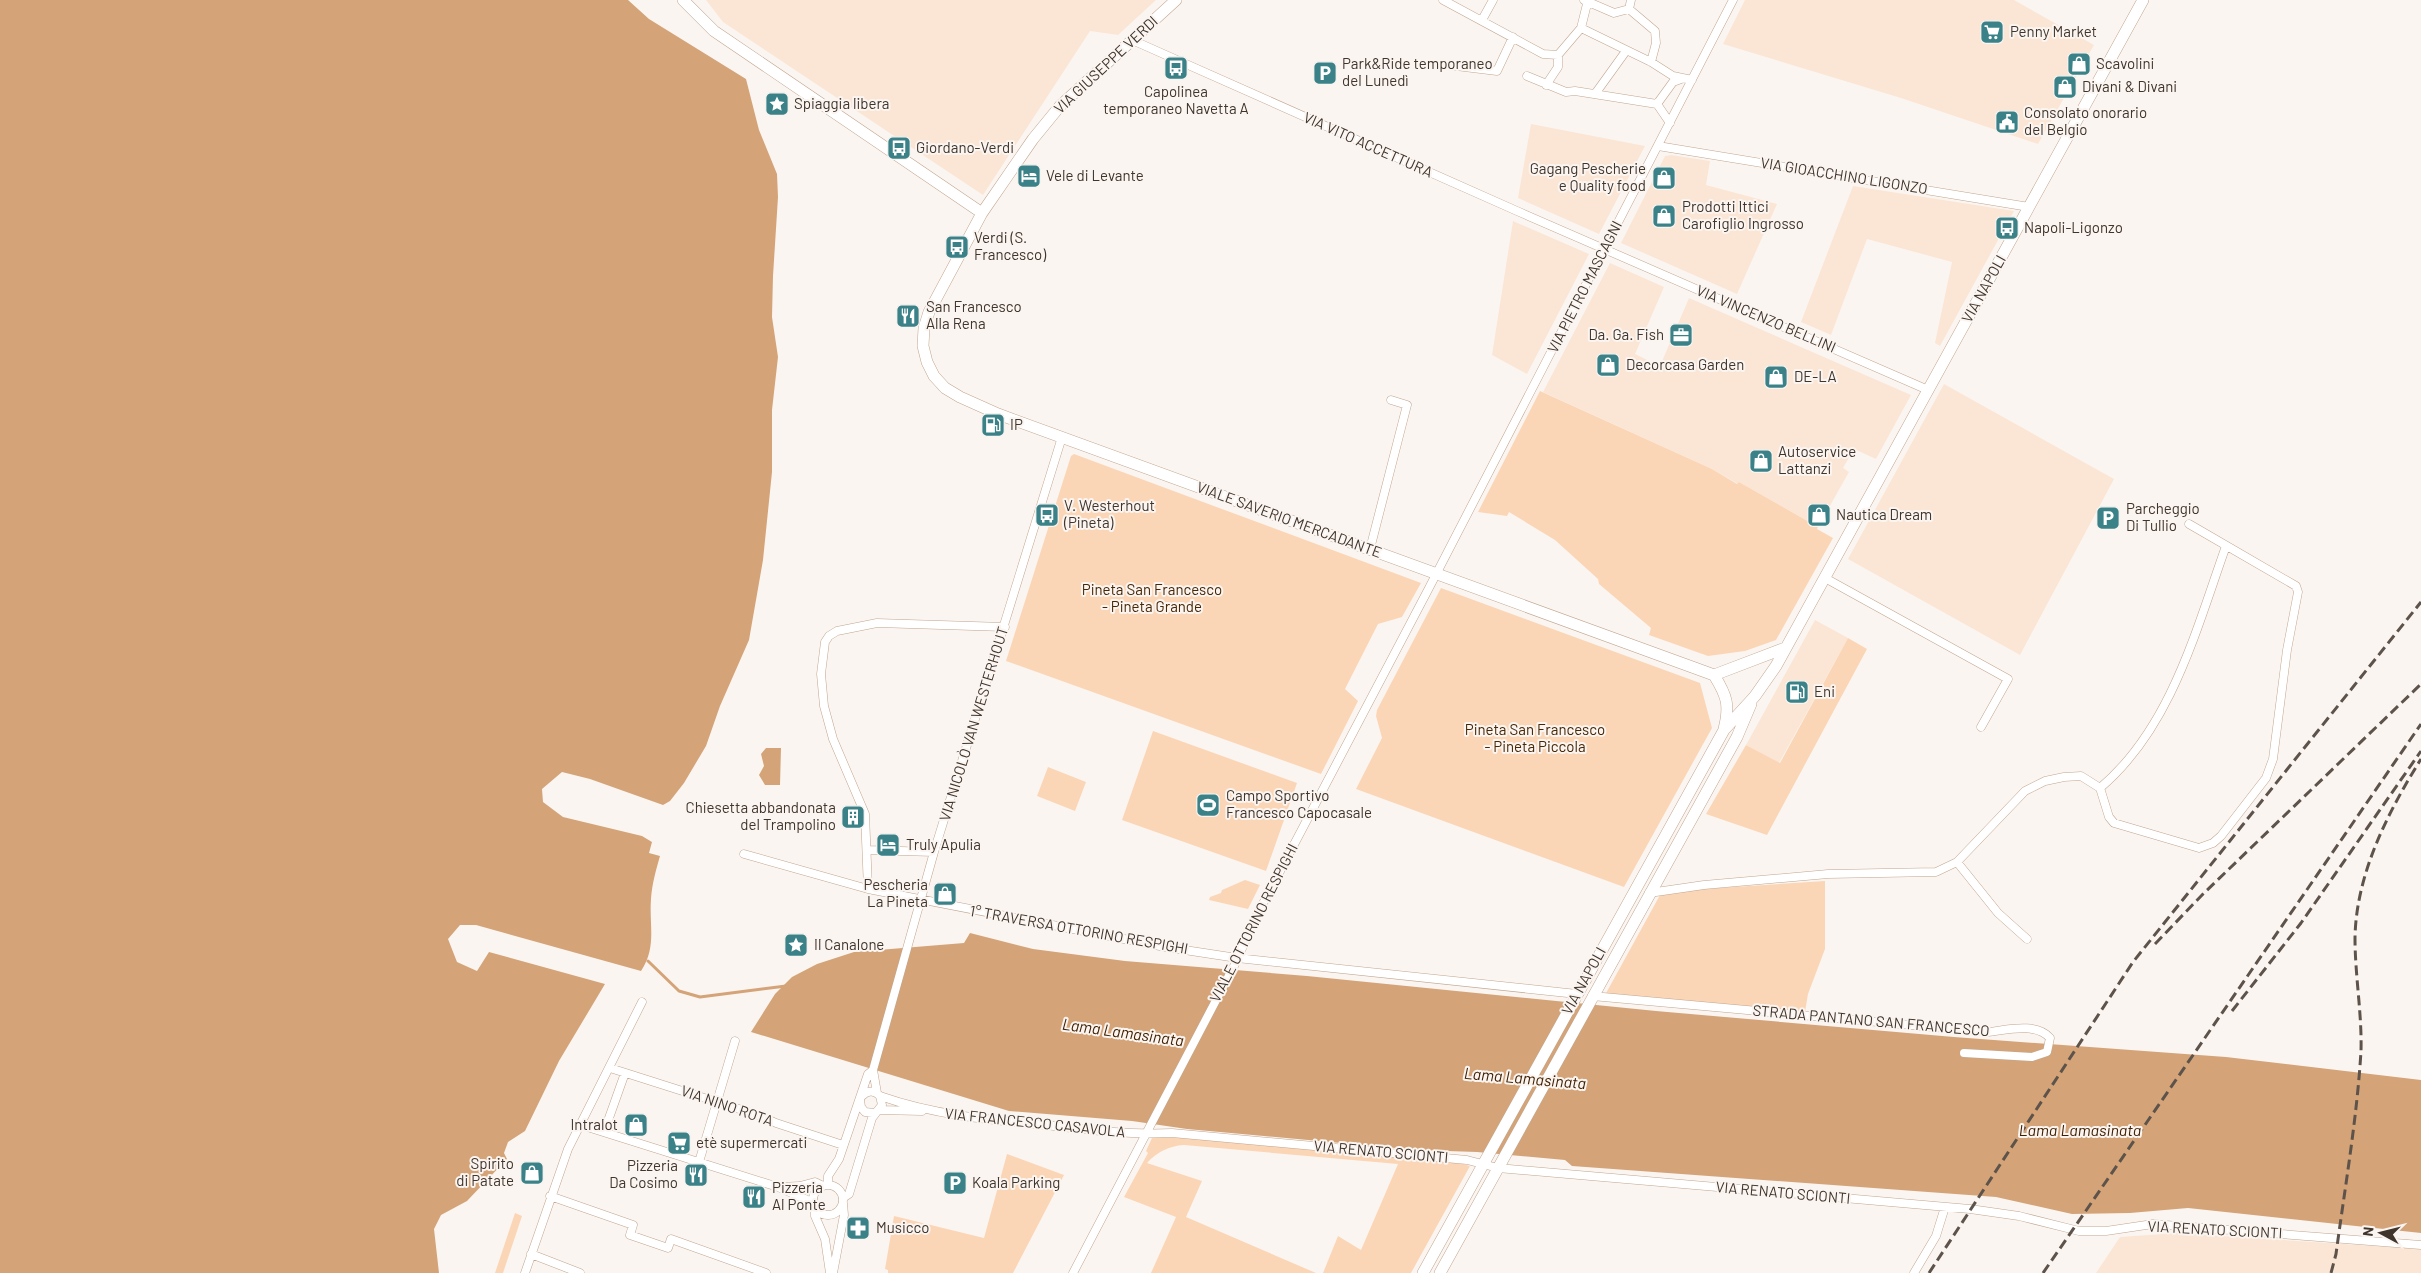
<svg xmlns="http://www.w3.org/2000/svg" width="2421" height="1273" font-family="Barlow,sans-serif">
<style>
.built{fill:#fbe6d5}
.green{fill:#fbd6b6}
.water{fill:#d4a478}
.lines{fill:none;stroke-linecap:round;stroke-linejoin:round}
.stream{stroke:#d4a478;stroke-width:3}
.minor-casing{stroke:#c1a68f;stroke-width:9}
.secondary-casing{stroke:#c1a68f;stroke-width:12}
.minor{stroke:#fff;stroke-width:8}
.secondary{stroke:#fff;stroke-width:11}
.rail{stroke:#5d534b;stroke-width:3;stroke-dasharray:10 5;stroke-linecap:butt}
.labels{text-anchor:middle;stroke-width:4;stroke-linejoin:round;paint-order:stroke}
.poi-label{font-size:15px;fill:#40352c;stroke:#fbf5f1;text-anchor:start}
.street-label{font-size:15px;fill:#40352c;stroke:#fbf5f1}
.park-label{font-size:15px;fill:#482704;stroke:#fbf5f1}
.water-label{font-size:16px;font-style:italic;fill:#402000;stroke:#fbf5f1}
</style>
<rect width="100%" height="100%" fill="#fbf5f1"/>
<!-- built -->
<path class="built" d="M706,0H1156L1118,35L1090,31L983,195L723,22Z
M1745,0H2014L2094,45L2038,144L1901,98L1723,44Z
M1531,124L1645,146L1599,234L1518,198Z
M1671,155L1710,161L1706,185L1777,204L1737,294L1621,243L1665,156Z
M1853,186L2014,211L1940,346L1935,343L1952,262L1867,239L1831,335L1801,322Z
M1513,221L1589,254L1527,374L1492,355Z
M1610,263L1664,287L1635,354L1660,366L1689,298L1911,395L1876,459L1854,449L1843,468L1849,472L1818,527L1739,482L1738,484L1712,469L1543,392Z
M1944,384L2114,479L2020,655L1848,559Z
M1815,620L1848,638L1779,763L1746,745Z
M2177,1233L2421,1249V1273H2096L2120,1237Z"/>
<!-- green -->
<path class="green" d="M1540,391L1712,469L1737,484L1739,482L1818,527L1817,529L1833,538L1776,640L1745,651L1708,656L1649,635L1651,628L1599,584L1598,579L1555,540L1509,512L1507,516L1478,512Z
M1074,454L1421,583L1402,617L1378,624L1345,689L1358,701L1321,774L1006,661L1071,456Z
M1441,588L1700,683L1712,728L1624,887L1356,789L1382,738L1376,716L1377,710Z
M1848,638L1867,649L1767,835L1706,814L1746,745L1780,763Z
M1153,731L1297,783L1266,871L1122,820Z
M1048,767L1086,782L1075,811L1037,796Z
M1245,880L1260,885L1248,909L1209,900L1210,897L1221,893L1222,890Z
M1825,881V949L1808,994L1805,1012L1605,995L1660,895L1703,889Z
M1162,1136L1459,1163L1470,1166L1411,1273H1323L1338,1236L1361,1250L1398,1164L1184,1145C1169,1146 1157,1152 1147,1163L1202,1181L1186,1217L1316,1273H1151L1176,1217L1124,1197L1148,1153L1146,1151L1152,1138Z
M1007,1154L1064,1175L1013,1273H888V1270L885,1269L894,1216L984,1238Z
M515,1213L522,1216L503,1273H495Z"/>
<!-- water -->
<path class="water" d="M0,0H628L649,19L746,79L759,130L777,174L778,197L773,276L772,317L778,357L772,410V472L763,560L749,640L720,706L706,746L684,783L670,801L663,805L590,779L562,772L542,789L543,802L563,817L642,836L652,842L649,853L660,856C656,870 652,884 651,899C649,925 657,947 641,971L476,925H460L448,939L457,962L477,971L489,952L605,984L559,1061L525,1131L508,1142L504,1153L507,1159L467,1201L441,1215L434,1229L439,1273H0Z
M766,748H781L780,785H765L759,775L764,766L761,754Z
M970,933L1033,949L1125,961L1307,976L1656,1011L1954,1037L2226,1057L2421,1080V1233L2188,1208L2130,1213L2072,1214L1996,1197L1572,1166L1565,1160L1477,1152L1417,1150L1187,1129L1132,1121L1009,1111L751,1032L775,994L792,977L817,964L854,952L964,943Z"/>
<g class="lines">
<!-- stream -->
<path class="stream" d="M648,961L679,991L700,997L786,986"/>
<!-- minor casing -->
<g class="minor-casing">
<path id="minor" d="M1443,0L1543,54L1558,55
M1584,0L1614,13L1629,9
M1631,0L1629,9L1655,31L1656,43L1651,62
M1482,20L1493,0
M1581,28L1651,62L1673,76L1692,80
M1132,40L1517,211L1928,390
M1456,66L1497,71L1513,37
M1527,76L1566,92L1575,91L1657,104L1670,123
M1546,85L1558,67V55L1581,28L1588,0
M1595,94L1626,51
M1657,104L1673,82L1681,79
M1658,146L2029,207
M1370,549L1407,405L1391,400
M1825,578L2008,679L1981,727
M2100,788C2171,728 2196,630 2226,546
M867,850L934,852
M744,854L868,889L1165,947L1237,958L1577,994
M1957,862L1998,913L2027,939
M868,889L865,814L833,739L824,706L821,674L825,642L829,636L837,631L877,623L1005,627
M1649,893L1704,885L1828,874L1936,872L1957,862L2025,791L2045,781L2064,777L2081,776L2100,788L2109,817L2114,823L2199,848L2213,843L2221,836L2266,778L2273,759L2287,650L2298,592L2296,586L2189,524
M1592,996L1988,1032C2007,1030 2036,1022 2050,1038L2047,1052L2032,1057L1964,1053
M610,1068L761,1116L776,1123L843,1145
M877,1093L873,1070L934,852L1062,437
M880,1096C934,1115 989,1120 1046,1125C1088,1130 1129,1135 1172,1133L1467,1160L1498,1168L1970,1209L2019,1216L2079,1231H2106L2153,1224L2421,1245
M860,1100L861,1107L865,1112L875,1113
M879,1110L922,1111
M581,1125L778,1187L814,1203
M604,1132L625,1073
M699,1162L735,1041
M828,1185V1176L839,1159L868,1074L873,1070
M813 1200a15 15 0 1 1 30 0a15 15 0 1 1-30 0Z
M780,1187L800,1186L815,1182L823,1186
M550,1196L633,1225L630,1235L668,1248L671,1239L766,1273
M843,1198L849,1194L872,1118L882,1105L880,1096C874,1090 868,1090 862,1096
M815,1207V1216L825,1239L830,1273
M531,1254L580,1273
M525,1273L568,1149L642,1002
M833,1273L844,1215L843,1203
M1073,1273L1234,966L1258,913L1429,588L1733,0
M1914,1273L1936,1236L1945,1207"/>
</g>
<!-- secondary casing -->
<g class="secondary-casing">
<path id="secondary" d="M683,0L714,31L982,213
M1176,0L1060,106L1033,139L982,213L929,312L924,328L923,346L927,362L934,376L945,388L960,397L998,414L1714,675
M1714,675L1785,648
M1714,675C1727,696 1730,705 1724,729
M1423,1273L1724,730L1755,696L1776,666L2143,0
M1440,1273L1737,737L1751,704"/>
</g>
<!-- minor -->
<use href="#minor" class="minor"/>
<!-- secondary -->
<use href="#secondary" class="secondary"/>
<!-- rail -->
<path class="rail" d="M2155,944L2203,894L2421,684
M2232,1011L2301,923L2421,751
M1929,1273L2133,962L2421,602
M2043,1273L2421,724
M2331,1273L2336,1254C2345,1187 2357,1118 2361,1051C2362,1013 2355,976 2355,938C2356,874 2388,812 2421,759"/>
</g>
<!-- icons -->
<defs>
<g id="supermarket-square" transform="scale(1.25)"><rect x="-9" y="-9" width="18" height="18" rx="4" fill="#3a8288" stroke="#fbf5f1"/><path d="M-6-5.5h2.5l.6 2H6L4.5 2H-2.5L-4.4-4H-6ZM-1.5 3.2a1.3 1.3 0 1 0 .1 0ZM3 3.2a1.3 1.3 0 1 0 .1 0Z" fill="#fff"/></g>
<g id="shop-square" transform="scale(1.25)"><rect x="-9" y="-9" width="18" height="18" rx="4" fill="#3a8288" stroke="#fbf5f1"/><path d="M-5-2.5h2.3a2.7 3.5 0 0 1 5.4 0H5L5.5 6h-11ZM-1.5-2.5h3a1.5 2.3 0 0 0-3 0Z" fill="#fff"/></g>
<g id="bus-square" transform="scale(1.25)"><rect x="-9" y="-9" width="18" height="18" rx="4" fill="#3a8288" stroke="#fbf5f1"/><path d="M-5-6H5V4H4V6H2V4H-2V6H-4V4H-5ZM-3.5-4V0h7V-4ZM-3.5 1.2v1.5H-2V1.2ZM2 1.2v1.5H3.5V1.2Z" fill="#fff"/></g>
<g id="parking-square" transform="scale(1.25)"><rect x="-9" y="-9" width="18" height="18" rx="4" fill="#3a8288" stroke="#fbf5f1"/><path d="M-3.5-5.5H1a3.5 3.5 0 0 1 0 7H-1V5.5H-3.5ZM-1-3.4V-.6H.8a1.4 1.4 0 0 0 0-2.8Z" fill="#fff"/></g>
<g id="sight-square" transform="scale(1.25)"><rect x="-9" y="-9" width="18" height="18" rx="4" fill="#3a8288" stroke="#fbf5f1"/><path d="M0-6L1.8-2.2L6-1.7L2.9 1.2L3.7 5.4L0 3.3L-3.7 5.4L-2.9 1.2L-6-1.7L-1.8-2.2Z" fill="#fff"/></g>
<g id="civic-square" transform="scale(1.25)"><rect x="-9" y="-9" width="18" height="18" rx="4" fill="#3a8288" stroke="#fbf5f1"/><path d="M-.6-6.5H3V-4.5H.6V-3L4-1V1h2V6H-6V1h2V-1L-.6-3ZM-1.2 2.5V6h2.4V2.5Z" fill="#fff"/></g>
<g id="hotel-square" transform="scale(1.25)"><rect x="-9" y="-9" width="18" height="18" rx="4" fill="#3a8288" stroke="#fbf5f1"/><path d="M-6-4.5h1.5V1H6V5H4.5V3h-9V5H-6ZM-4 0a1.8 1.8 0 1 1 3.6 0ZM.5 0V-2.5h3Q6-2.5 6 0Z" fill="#fff"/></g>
<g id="restaurant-square" transform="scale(1.25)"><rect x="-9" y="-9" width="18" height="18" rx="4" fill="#3a8288" stroke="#fbf5f1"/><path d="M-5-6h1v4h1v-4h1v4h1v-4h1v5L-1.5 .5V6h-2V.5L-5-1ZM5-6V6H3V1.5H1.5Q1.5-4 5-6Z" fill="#fff"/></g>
<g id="office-square" transform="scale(1.25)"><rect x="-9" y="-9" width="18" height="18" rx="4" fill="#3a8288" stroke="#fbf5f1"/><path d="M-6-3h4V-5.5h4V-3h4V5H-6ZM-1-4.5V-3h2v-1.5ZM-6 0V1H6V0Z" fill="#fff"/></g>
<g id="fuel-square" transform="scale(1.25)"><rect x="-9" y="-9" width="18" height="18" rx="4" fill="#3a8288" stroke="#fbf5f1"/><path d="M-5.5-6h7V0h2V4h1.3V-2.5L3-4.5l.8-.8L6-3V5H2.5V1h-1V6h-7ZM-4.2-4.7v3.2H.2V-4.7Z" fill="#fff"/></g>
<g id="stadium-square" transform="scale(1.25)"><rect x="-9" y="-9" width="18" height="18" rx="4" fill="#3a8288" stroke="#fbf5f1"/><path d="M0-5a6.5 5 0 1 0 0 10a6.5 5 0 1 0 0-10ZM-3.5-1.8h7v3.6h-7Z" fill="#fff"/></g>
<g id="building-square" transform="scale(1.25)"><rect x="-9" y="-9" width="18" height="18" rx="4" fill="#3a8288" stroke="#fbf5f1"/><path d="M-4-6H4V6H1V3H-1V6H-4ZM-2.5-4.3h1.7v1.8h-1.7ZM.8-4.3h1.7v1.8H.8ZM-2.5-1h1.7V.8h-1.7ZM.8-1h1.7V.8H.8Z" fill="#fff"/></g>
<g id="pharmacy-square" transform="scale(1.25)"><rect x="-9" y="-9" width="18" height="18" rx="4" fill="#3a8288" stroke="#fbf5f1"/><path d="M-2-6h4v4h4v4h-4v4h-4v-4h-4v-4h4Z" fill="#fff"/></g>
</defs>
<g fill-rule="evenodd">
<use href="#supermarket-square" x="1992" y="32"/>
<use href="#shop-square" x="2079" y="64"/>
<use href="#bus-square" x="1176" y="68"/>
<use href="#parking-square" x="1325" y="73"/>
<use href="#shop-square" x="2065" y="87"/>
<use href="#sight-square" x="777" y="104"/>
<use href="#civic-square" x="2007" y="122"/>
<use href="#bus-square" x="899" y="148"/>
<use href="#hotel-square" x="1029" y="176"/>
<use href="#shop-square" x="1664" y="178"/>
<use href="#shop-square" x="1664" y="216"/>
<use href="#bus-square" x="2007" y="228"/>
<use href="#bus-square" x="957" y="247"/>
<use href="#restaurant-square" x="908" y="316"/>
<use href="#office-square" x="1681" y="335"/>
<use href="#shop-square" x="1608" y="365"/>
<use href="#shop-square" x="1776" y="377"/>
<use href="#fuel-square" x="993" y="425"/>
<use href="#shop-square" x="1761" y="461"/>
<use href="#bus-square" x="1047" y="515"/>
<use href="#shop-square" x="1819" y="515"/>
<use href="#parking-square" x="2108" y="518"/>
<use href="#fuel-square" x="1797" y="692"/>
<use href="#stadium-square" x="1208" y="805"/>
<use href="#building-square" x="853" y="817"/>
<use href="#hotel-square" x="888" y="845"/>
<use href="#shop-square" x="945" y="894"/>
<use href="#sight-square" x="796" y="945"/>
<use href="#shop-square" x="636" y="1125"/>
<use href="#supermarket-square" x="679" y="1143"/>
<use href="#shop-square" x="532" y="1173"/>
<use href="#restaurant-square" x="696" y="1175"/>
<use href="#parking-square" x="955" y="1183"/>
<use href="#restaurant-square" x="754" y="1197"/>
<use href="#pharmacy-square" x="858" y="1228"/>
</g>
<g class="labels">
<!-- poi labels -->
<g class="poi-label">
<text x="2010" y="37">Penny Market</text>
<text x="1342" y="69">Park&amp;Ride temporaneo<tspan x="1342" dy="17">del Lunedì</tspan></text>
<text x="2096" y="69">Scavolini</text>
<text x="2082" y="92">Divani &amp; Divani</text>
<text x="1176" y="97" text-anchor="middle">Capolinea<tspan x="1176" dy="17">temporaneo Navetta A</tspan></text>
<text x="794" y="109">Spiaggia libera</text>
<text x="2024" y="118">Consolato onorario<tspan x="2024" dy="17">del Belgio</tspan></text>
<text x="916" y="153">Giordano-Verdi</text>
<text x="1646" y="174" text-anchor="end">Gagang Pescherie<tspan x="1646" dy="17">e Quality food</tspan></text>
<text x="1046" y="181">Vele di Levante</text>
<text x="1682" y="212">Prodotti Ittici<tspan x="1682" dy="17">Carofiglio Ingrosso</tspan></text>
<text x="2024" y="233">Napoli-Ligonzo</text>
<text x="974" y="243">Verdi (S.<tspan x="974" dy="17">Francesco)</tspan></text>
<text x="926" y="312">San Francesco<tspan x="926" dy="17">Alla Rena</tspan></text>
<text x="1664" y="340" text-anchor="end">Da. Ga. Fish</text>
<text x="1626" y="370">Decorcasa Garden</text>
<text x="1794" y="382">DE-LA</text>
<text x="1010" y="430">IP</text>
<text x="1778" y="457">Autoservice<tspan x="1778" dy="17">Lattanzi</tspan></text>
<text x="1064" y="511">V. Westerhout<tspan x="1064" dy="17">(Pineta)</tspan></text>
<text x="2126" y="514">Parcheggio<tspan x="2126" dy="17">Di Tullio</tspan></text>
<text x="1836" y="520">Nautica Dream</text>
<text x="1814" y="697">Eni</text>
<text x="1226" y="801">Campo Sportivo<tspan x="1226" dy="17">Francesco Capocasale</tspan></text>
<text x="836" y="813" text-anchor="end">Chiesetta abbandonata<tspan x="836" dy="17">del Trampolino</tspan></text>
<text x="906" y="850">Truly Apulia</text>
<text x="928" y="890" text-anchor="end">Pescheria<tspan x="928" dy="17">La Pineta</tspan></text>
<text x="814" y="950">Il Canalone</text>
<text x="618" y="1130" text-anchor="end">Intralot</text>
<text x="696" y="1148">etè supermercati</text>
<text x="514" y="1169" text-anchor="end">Spirito<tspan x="514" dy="17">di Patate</tspan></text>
<text x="678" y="1171" text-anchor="end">Pizzeria<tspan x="678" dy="17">Da Cosimo</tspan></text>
<text x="972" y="1188">Koala Parking</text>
<text x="772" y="1193">Pizzeria<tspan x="772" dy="17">Al Ponte</tspan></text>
<text x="876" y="1233">Musicco</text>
</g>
<!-- street labels -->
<g class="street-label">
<text transform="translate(1106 65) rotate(-43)" y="5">VIA GIUSEPPE VERDI</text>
<text transform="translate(1368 145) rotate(24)" y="5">VIA VITO ACCETTURA</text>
<text transform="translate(1844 176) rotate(9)" y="5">VIA GIOACCHINO LIGONZO</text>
<text transform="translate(1585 287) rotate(-63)" y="5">VIA PIETRO MASCAGNI</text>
<text transform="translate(1984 289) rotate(-61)" y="5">VIA NAPOLI</text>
<text transform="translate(1766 319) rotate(23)" y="5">VIA VINCENZO BELLINI</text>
<text transform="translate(1289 520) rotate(20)" y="5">VIALE SAVERIO MERCADANTE</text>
<text transform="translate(974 724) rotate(-73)" y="5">VIA NICOLÒ VAN WESTERHOUT</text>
<text transform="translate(1254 923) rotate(-63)" y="5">VIALE OTTORINO RESPIGHI</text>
<text transform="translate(1079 930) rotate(10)" y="5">1° TRAVERSA OTTORINO RESPIGHI</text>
<text transform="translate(1584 981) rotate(-61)" y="5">VIA NAPOLI</text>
<text transform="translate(1871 1021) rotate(5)" y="5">STRADA PANTANO SAN FRANCESCO</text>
<text transform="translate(727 1106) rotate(19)" y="5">VIA NINO ROTA</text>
<text transform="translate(1035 1123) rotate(6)" y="5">VIA FRANCESCO CASAVOLA</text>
<text transform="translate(1381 1152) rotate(5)" y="5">VIA RENATO SCIONTI</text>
<text transform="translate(1783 1193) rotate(5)" y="5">VIA RENATO SCIONTI</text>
<text transform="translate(2215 1230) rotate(3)" y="5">VIA RENATO SCIONTI</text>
</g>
<!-- park labels -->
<g class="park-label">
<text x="1152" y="595">Pineta San Francesco<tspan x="1152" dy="17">- Pineta Grande</tspan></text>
<text x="1535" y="735">Pineta San Francesco<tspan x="1535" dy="17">- Pineta Piccola</tspan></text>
</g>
<!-- water labels -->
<g class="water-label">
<text transform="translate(1123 1032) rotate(8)" y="6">Lama Lamasinata</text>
<text transform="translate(1525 1078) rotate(5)" y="6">Lama Lamasinata</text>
<text x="2080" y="1136">Lama Lamasinata</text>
</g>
</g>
<!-- north arrow -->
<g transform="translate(2381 1233) rotate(277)" stroke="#fbf5f1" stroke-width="4" paint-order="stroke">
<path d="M0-4L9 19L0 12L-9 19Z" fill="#40352c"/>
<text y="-8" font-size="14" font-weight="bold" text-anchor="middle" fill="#40352c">N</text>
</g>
</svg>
